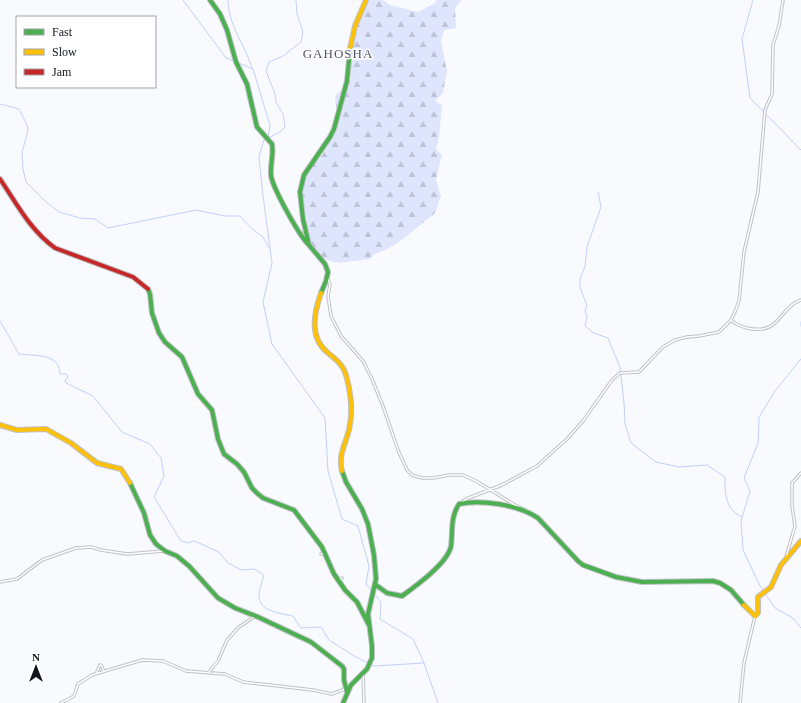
<svg xmlns="http://www.w3.org/2000/svg" width="801" height="703" font-family="Georgia,serif">
<style>
.forest{fill:url(#forest-firs)}
.lines{fill:none;stroke-linecap:round;stroke-linejoin:round}
.stream{stroke:#c2cffa;stroke-width:1}
.street-casing{stroke:#bfc1c7;stroke-width:3.5}
.fast-casing{stroke:#bfc1c7;stroke-width:6}
.slow-casing{stroke:#bfc1c7;stroke-width:6}
.jam-casing{stroke:#bfc1c7;stroke-width:6}
.street{stroke:#fefeff;stroke-width:1.5}
.fast{stroke:#4caf50;stroke-width:4}
.slow{stroke:#ffc107;stroke-width:4}
.jam{stroke:#c62828;stroke-width:4}
.labels{text-anchor:middle;stroke-width:3;stroke-linejoin:round;paint-order:stroke}
.quarter-label{font-size:13px;letter-spacing:1px;fill:#4e556a;stroke:#fff}
</style>
<defs>
<pattern id="forest-firs" width="22" height="20" patternUnits="userSpaceOnUse"><rect width="22" height="20" fill="#dfe5fc"/><path d="M5 1l3.5 6h-7zM16 11l3.5 6h-7z" fill="#bec4d8"/></pattern>
</defs>
<rect width="100%" height="100%" fill="#f9fafe"/>
<!-- forest -->
<path class="forest" d="M369,0H383L390,5L418,12L435,3L436,0H462L455,8L456,28L444,30L441,42L447,71L443,93L435,101L442,105L439,137L436,149L442,155L436,180L441,196L435,213L399,242L385,250L373,255L370,259L339,263L326,260L315,252L310,243L303,196L304,185L308,172L323,154L335,132L338,122L335,96L342,90L344,83L351,80L350,51L361,13Z"/>
<g class="lines">
<!-- stream -->
<path class="stream" d="M183,0L226,58L234,61
M228,0C228,25 245,45 252,68
M753,0L742,39L750,98L801,150
M239,63L253,69L270,125L268,138L264,140L259,157L263,196L272,263L263,302L272,344L325,418L328,471L342,519L358,526L369,566L366,584L381,602L380,619L413,639L424,663
M0,104L19,109L27,125L28,131L22,152L23,169L26,182L45,201L59,212L80,218L95,219L108,228L196,210L225,216H240L251,228L263,237L269,248
M268,138L280,132L285,127L283,114L276,102L275,94L266,71L269,62L283,56L301,42L303,32L297,14L296,0
M598,192L601,207L587,247L585,266L580,279V287L587,306L585,311L587,317L585,326L594,333L608,338L620,367L624,403L625,424L631,443L656,462L679,467L707,465L725,477C725,493 725,510 742,517
M0,321L19,354C34,356 60,353 60,374H66L68,377L65,380L66,383L93,396L122,432L150,444L161,458L164,476L154,497L181,541L188,543L193,541L199,543L219,552L228,563L241,570L254,569L264,575C262,581 260,588 259,594C258,612 280,613 293,616L301,628L321,627L329,640L356,657L374,666L424,663L438,703
M801,322V326
M801,359L775,391L759,417L758,443L744,478L750,491L741,521L743,550L760,586L775,608L793,618L801,628"/>
<!-- street casing -->
<g class="street-casing">
<path id="street" d="M328,278L330,285L328,296L331,316L341,336L363,361L372,379L383,406L398,450L407,470L412,475L422,478H433L449,475H463L476,481L515,505L527,511
M731,320C736,325 740,326 747,328C781,336 779,307 801,300
M462,502L466,499L502,485L537,466L568,438L583,421L612,380L620,373L639,372L663,347L675,340L687,337L699,336L719,332L731,320L735,312L739,301L744,252L758,192L765,110L772,94L773,45L779,26L783,0
M321,554L325,553
M786,557L795,526L792,506V483L801,473
M338,580L342,578
M0,582L17,579L42,560L76,548L91,547L101,550L127,554L164,551
M208,673L218,661L227,640L239,627L254,617
M96,674L100,665H101L104,671
M363,674L364,703
M61,703L74,696L78,684L92,675L142,660L163,661L186,671L225,674L243,682L251,683L313,690L332,694L345,689
M740,703L744,663L755,616"/>
</g>
<!-- fast casing -->
<g class="fast-casing">
<path id="fast" d="M210,0L220,14L227,30L236,62L247,84L257,127L272,144C274,154 270,165 271,175C272,187 299,235 308,244
M148,289L150,294L152,313L159,333L165,342L182,357L198,394L212,410L218,439L224,454L237,464L244,472L252,488L258,494L263,498L294,510L322,547L334,574L345,590L357,602L369,625
M321,293L326,281L328,272L325,264L309,245L303,219L300,192L304,175L330,137L334,129L347,81L350,49
M342,471L346,482L362,509L368,524L374,555L376,579L368,614L372,646V658L367,669L351,685L343,703
M130,483L144,513L150,535L156,544L165,551L177,556L189,566L218,598L235,608L258,617L311,642L342,666L344,669V680L347,692
M376,585L387,593L402,596C416,586 448,563 451,546C453,531 450,518 459,504C481,499 519,505 538,518L578,561L583,565L616,577L642,582L713,581L720,583L731,590L744,605"/>
</g>
<!-- slow casing -->
<g class="slow-casing">
<path id="slow" d="M350,49L355,26L366,0
M321,293C314,313 309,337 327,352C335,359 343,364 346,375C351,393 353,413 349,430C345,445 338,456 342,471
M0,425L17,430L46,429L71,443L97,463L121,469L130,483
M744,605L755,616L758,613V597L771,587L781,565L801,541"/>
</g>
<!-- jam casing -->
<g class="jam-casing">
<path id="jam" d="M0,179C17,204 30,230 55,248L133,277L148,289"/>
</g>
<!-- street -->
<use href="#street" class="street"/>
<!-- fast -->
<use href="#fast" class="fast"/>
<!-- slow -->
<use href="#slow" class="slow"/>
<!-- jam -->
<use href="#jam" class="jam"/>
</g>
<g class="labels">
<!-- quarter labels -->
<g class="quarter-label">
<text x="338" y="58">GAHOSHA</text>
</g>
</g>
<!-- legend -->
<rect x="16" y="16" width="140" height="72" fill="#ffffff" stroke="#a0a1a5"/>
<rect x="24" y="29" width="20" height="6" fill="#4caf50" stroke="#a0a1a5"/>
<text x="52" y="36" font-size="12" fill="#12141d">Fast</text>
<rect x="24" y="49" width="20" height="6" fill="#ffc107" stroke="#a0a1a5"/>
<text x="52" y="56" font-size="12" fill="#12141d">Slow</text>
<rect x="24" y="69" width="20" height="6" fill="#c62828" stroke="#a0a1a5"/>
<text x="52" y="76" font-size="12" fill="#12141d">Jam</text>
<!-- north arrow -->
<g transform="translate(36 667)" stroke="#ffffff" stroke-width="3" paint-order="stroke">
<path d="M0-3L7 15L0 10L-7 15Z" fill="#12141d"/>
<text y="-6" font-size="11" font-weight="bold" text-anchor="middle" fill="#12141d">N</text>
</g>
</svg>
